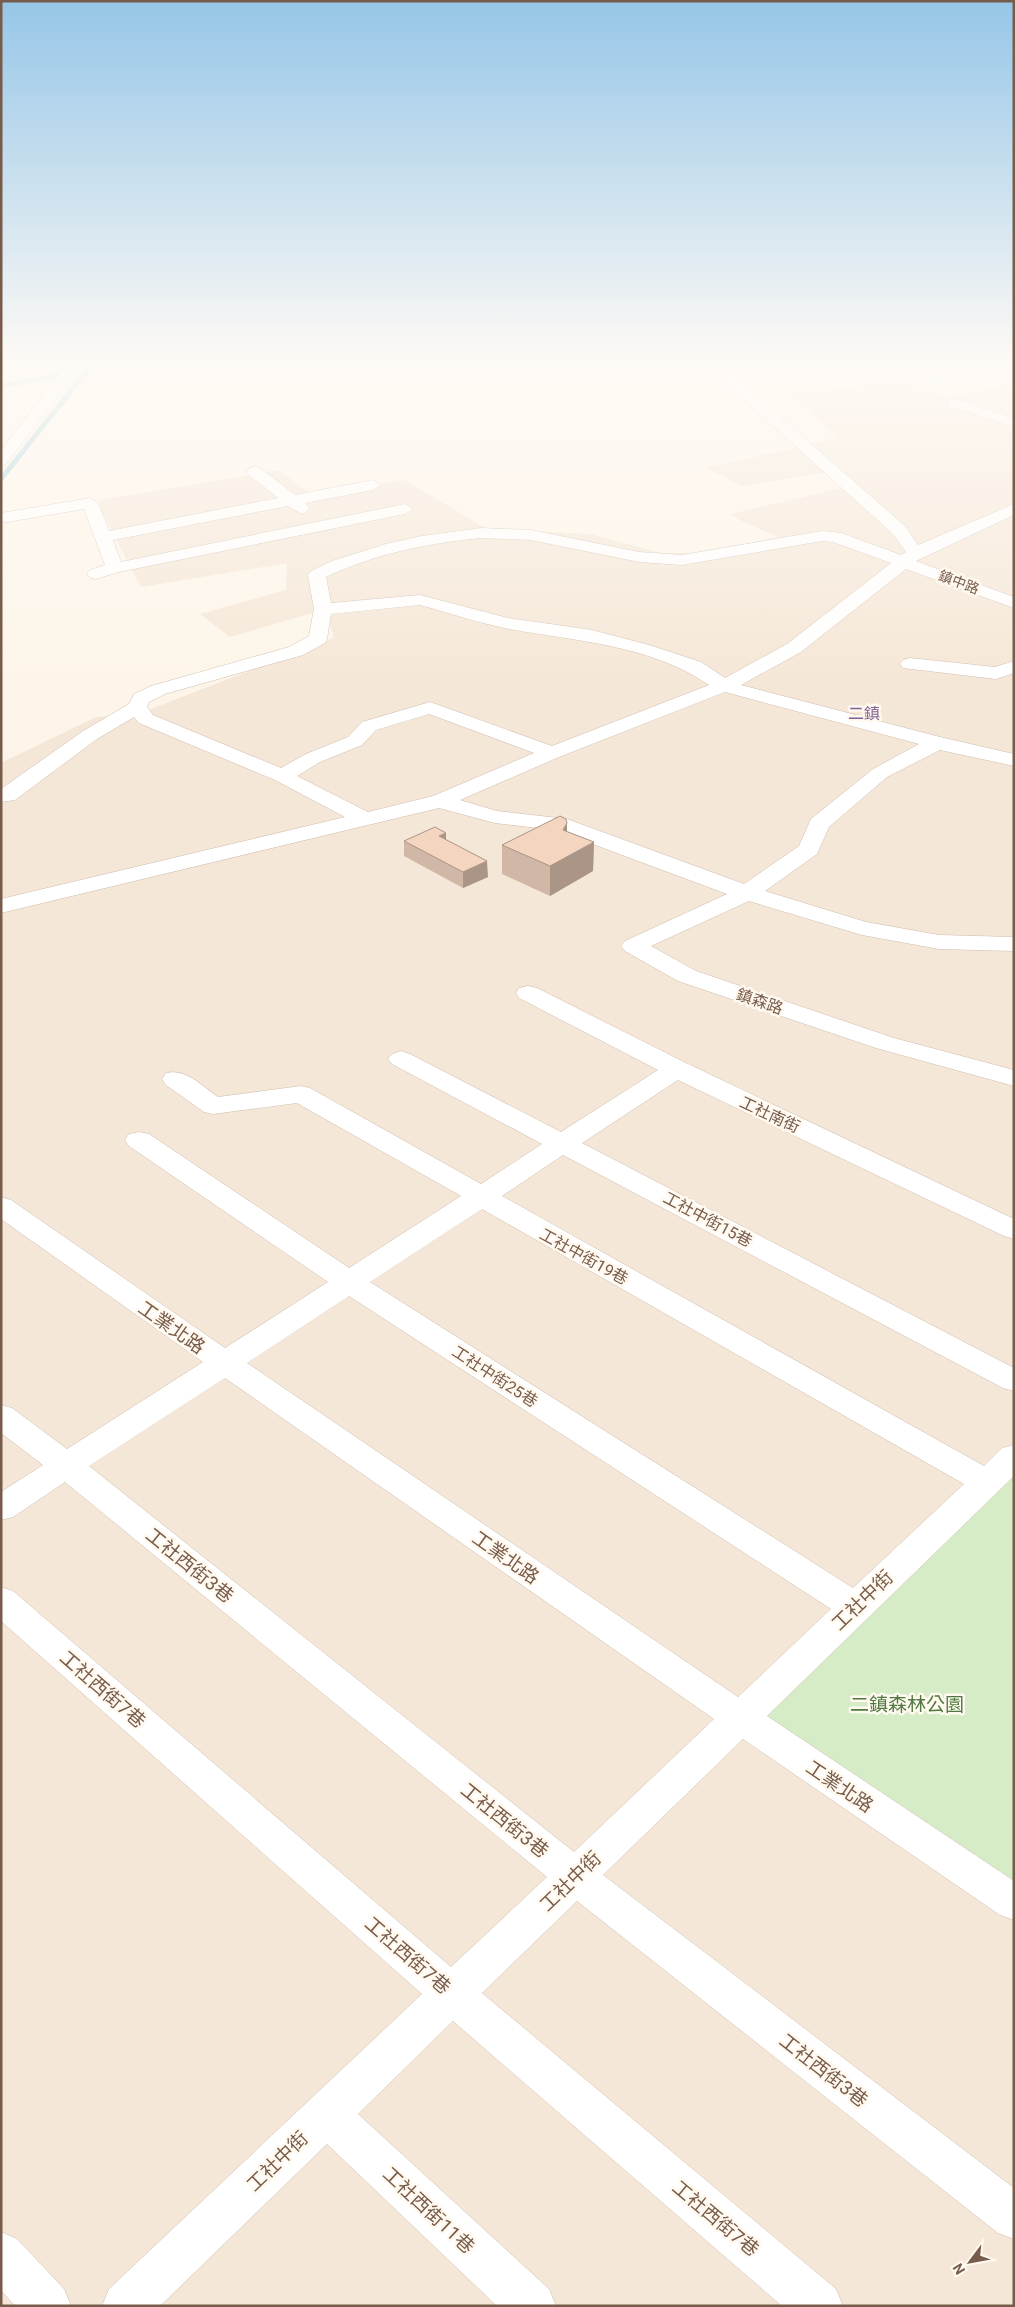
<svg xmlns="http://www.w3.org/2000/svg" width="1015" height="2307" font-family="Roboto,'Noto Sans TC',sans-serif">
<style>
.residential{fill:#f5e7d7}
.green{fill:#d5ecc6}
.lines{fill:none;stroke-linecap:round;stroke-linejoin:round}
.stream{stroke:#a2d0da;stroke-width:5}
.minor-casing{stroke:#cfbdad;stroke-width:1}
.minor{fill:#fff;fill-rule:evenodd}
.wall{fill:#d1b7a5}
.shaded-wall{fill:#aa9586}
.building{fill:#f3d5c0;stroke:#aa9586}
.labels{text-anchor:middle;stroke-width:5;stroke-linejoin:round;paint-order:stroke}
.far-street-label{font-size:14px;fill:#785c4b;stroke:#fff9f0}
.far-quarter-label{font-size:16px;fill:#846394;stroke:#fff9f0}
.street-label{font-size:16px;fill:#785c4b;stroke:#fff9f0}
.near-street-label{font-size:19px;fill:#785c4b;stroke:#fff9f0}
.near-park-label{font-size:19px;fill:#507940;stroke:#fff9f0}
</style>
<rect width="100%" height="100%" fill="#fdf5e9"/>
<!-- residential -->
<path class="residential" d="M898,381L950,398L1014,383V2306H1V763L96,717L138,714L334,638L326,609L230,637L200,614L286,590L287,563L141,587L100,508V500L278,470L319,500L403,479L485,528L590,534L662,553H707L778,537L741,521L731,514L846,487L829,472L742,486L706,468L838,438L790,395Z"/>
<!-- green -->
<path class="green" d="M1014,1455V1905L739,1718Z"/>
<g class="lines">
<!-- stream -->
<path class="stream" d="M1,386L70,373
M1,479L94,362"/>
<!-- minor casing -->
<g class="minor-casing">
<path id="minor" d="M70,362H84L6,464L1,466V450Z
M702,362H717L905,526L918,545L1014,504V515L916,561L1014,597V608L906,569L801,652L741,685L940,737L1014,754V766L940,750L887,777L829,827L817,854L765,891L866,922L939,935L1014,937V951L939,949L862,935L749,901L651,946L696,971L894,1038L1014,1070V1086L876,1048L678,981L625,951L621,946L625,941L727,894L555,830L495,823L439,808L1,913V899L345,817L275,780L139,723L134,717L97,739L15,800L1,802V789L83,731L129,704L134,694L151,686L289,647L309,636L314,609L308,575L311,571L332,561L386,544L422,536L481,528L531,530L639,552L682,555L822,531L841,533L901,555L906,552L893,534ZM481,538L531,540L639,562L682,565L822,541L833,542L891,563L787,644L725,678L701,662L649,645L592,630L508,618L420,595L331,603L326,577C375,554 427,543 481,538ZM420,605C449,613 479,623 509,629C576,641 651,645 709,685L552,746L430,702L362,722L348,737L306,754L281,768L153,715L147,707L149,702L165,694L303,655L325,643L327,639L331,614ZM725,692L919,744L873,769L811,819L799,846L744,884L567,819L497,811L460,800L559,757ZM429,714L534,753L433,796L368,812L297,776L320,762L362,745L376,730Z
M979,371L1014,376V384L979,379L909,387L902,383L909,379Z
M955,399L1014,418V427L950,406L948,403L950,400Z
M254,466L260,468L295,495L373,480L381,485L373,490L305,503L310,509L302,514L288,506L113,540L121,562L405,504L413,509L405,514L119,572L96,579L90,578L87,574L90,570L105,565L84,509L1,523V513L90,498L98,503L109,531L278,498L248,474L246,471Z
M910,658L995,667L1014,661V673L996,679L903,668L900,664L903,660Z
M528,986L537,988L686,1063L1014,1219V1239L1004,1236L678,1080L582,1143L1014,1368V1391L1003,1388L563,1155L502,1196L984,1466L1002,1448L1014,1445V1476L767,1716L1014,1881V1920L1000,1915L743,1739L603,1875L1014,2188V2239L998,2233L577,1901L482,1993L836,2289L843,2306H782L453,2021L358,2114L549,2289L556,2306H497L327,2144L160,2306H102L109,2289L422,1994L1,1621V1587L13,1591L451,1967L547,1877L65,1482L13,1517L1,1520V1492L43,1465L1,1433V1405L12,1408L67,1449L203,1362L1,1219V1197L11,1200L225,1348L328,1282L129,1146L125,1140L129,1134L139,1132L149,1134L349,1268L461,1196L297,1103L213,1114L204,1112L166,1085L162,1079L166,1073C186,1068 202,1086 218,1097L301,1086L310,1088L481,1184L542,1144L392,1064L388,1059L392,1054L401,1051L410,1054L561,1132L658,1070L519,998L516,993L519,988ZM482,1209L964,1484L853,1588L370,1282ZM349,1296L831,1609L738,1697L247,1363ZM225,1378L714,1719L574,1852L89,1466Z
M1,2232L17,2239L64,2289L71,2306H15L1,2290Z"/>
</g>
<!-- minor -->
<use href="#minor" class="minor"/>
</g>
<!-- wall -->
<path class="wall" d="M567,823V832L594,842L593,871L550,896L502,874V845Z
M446,840L488,877L463,888L404,856V841Z"/>
<!-- shaded-wall -->
<path class="shaded-wall" d="M567,823V852L563,830Z
M446,833V848L439,836Z
M594,842L593,871L550,896V866Z
M487,861L488,877L463,888V872Z"/>
<!-- building -->
<path class="building" d="M560,816L566,819L567,823L563,830L594,842L550,866L502,845Z
M435,827L446,833L439,836L487,861L463,872L404,841Z"/>
<!-- sky -->
<linearGradient id="sky" x2="0" y2="1"><stop stop-color="#96c6e8"/><stop offset="0.53" stop-color="#fefaf5"/><stop offset="1" stop-color="#fefaf5" stop-opacity="0"/></linearGradient>
<rect width="1015" height="685" fill="url(#sky)"/>
<g class="labels">
<!-- far-street labels -->
<g class="far-street-label">
<text transform="translate(959 582) rotate(21)" y="5">鎮中路</text>
</g>
<!-- far-quarter labels -->
<g class="far-quarter-label">
<text x="864" y="719">二鎮</text>
</g>
<!-- street labels -->
<g class="street-label">
<text transform="translate(760 1001) rotate(19)" y="6">鎮森路</text>
<text transform="translate(770 1114) rotate(25)" y="6">工社南街</text>
<text transform="translate(708 1219) rotate(28)" y="6">工社中街15巷</text>
<text transform="translate(584 1256) rotate(29)" y="6">工社中街19巷</text>
<text transform="translate(495 1376) rotate(33)" y="6">工社中街25巷</text>
</g>
<!-- near-street labels -->
<g class="near-street-label">
<text transform="translate(172 1327) rotate(35)" y="7">工業北路</text>
<text transform="translate(506 1557) rotate(35)" y="7">工業北路</text>
<text transform="translate(190 1565) rotate(39)" y="7">工社西街3巷</text>
<text transform="translate(862 1600) rotate(-44)" y="7">工社中街</text>
<text transform="translate(103 1689) rotate(41)" y="7">工社西街7巷</text>
<text transform="translate(840 1786) rotate(34)" y="7">工業北路</text>
<text transform="translate(505 1820) rotate(39)" y="7">工社西街3巷</text>
<text transform="translate(570 1881) rotate(-44)" y="7">工社中街</text>
<text transform="translate(408 1955) rotate(41)" y="7">工社西街7巷</text>
<text transform="translate(824 2070) rotate(38)" y="7">工社西街3巷</text>
<text transform="translate(277 2161) rotate(-44)" y="7">工社中街</text>
<text transform="translate(429 2210) rotate(43)" y="7">工社西街11巷</text>
<text transform="translate(716 2218) rotate(40)" y="7">工社西街7巷</text>
</g>
<!-- near-park labels -->
<g class="near-park-label">
<text x="907" y="1711">二鎮森林公園</text>
</g>
</g>
<!-- border -->
<rect width="1015" height="2307" fill="none" stroke="#785c4b" stroke-width="5"/>
<!-- north arrow -->
<g transform="translate(970 2262) rotate(238)" stroke="#fff9f0" stroke-width="4" paint-order="stroke">
<path d="M0-4L9 19L0 12L-9 19Z" fill="#785c4b"/>
<text y="-8" font-size="14" font-weight="bold" text-anchor="middle" fill="#785c4b">N</text>
</g>
</svg>
